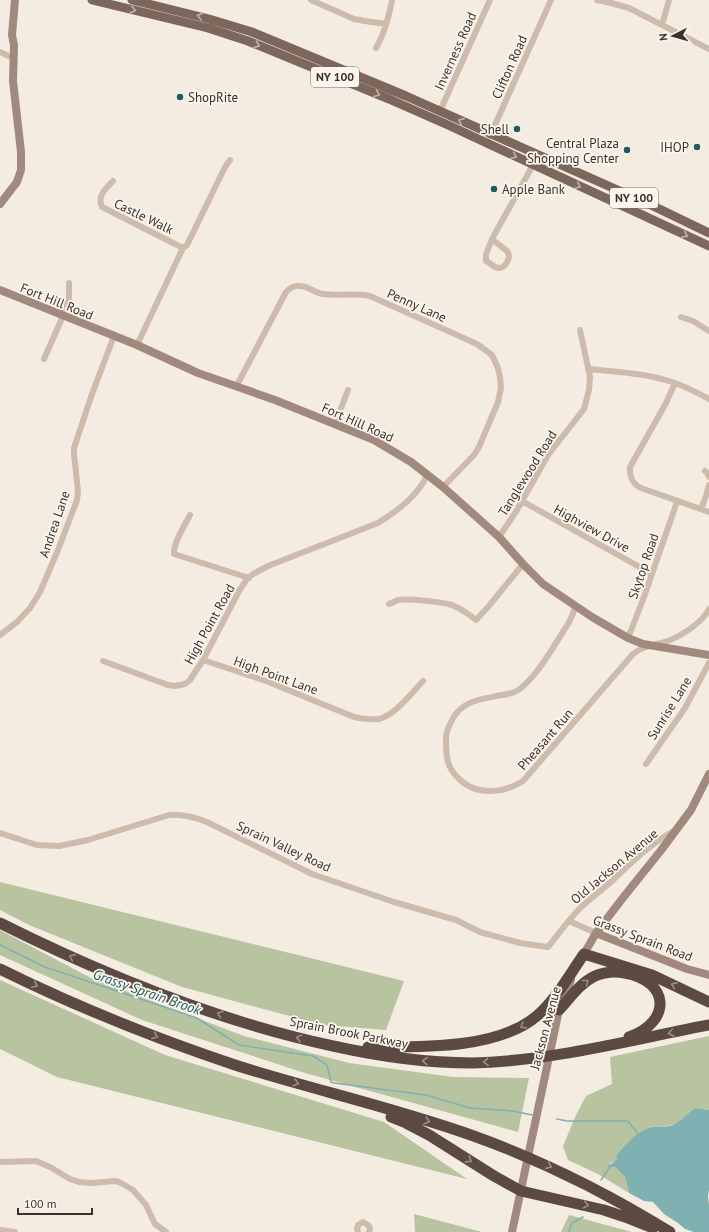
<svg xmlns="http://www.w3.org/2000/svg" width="709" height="1232" font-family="'PT Sans',sans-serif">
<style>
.green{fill:#b8c4a0}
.water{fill:#7fb0b2}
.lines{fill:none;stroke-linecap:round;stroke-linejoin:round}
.stream{stroke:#7fb0b2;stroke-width:1.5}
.street{stroke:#cdbbac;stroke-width:6}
.secondary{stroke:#a18a7d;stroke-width:8}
.primary{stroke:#7d675c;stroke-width:9}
.highway{stroke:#5c4a42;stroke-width:11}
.oneway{stroke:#c2b5ac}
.oneway2{stroke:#9c8e87}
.poi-dot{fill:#1f5a5e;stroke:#fbf5ee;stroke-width:1.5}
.labels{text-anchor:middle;stroke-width:3.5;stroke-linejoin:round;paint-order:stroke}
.shield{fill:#fbf5ee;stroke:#756b66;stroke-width:1}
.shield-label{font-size:12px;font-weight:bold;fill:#3b302b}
.street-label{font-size:13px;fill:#3b302b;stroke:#fbf5ee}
.poi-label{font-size:13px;fill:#3b302b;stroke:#fbf5ee;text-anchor:end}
.water-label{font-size:14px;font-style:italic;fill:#1f5a5e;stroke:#fbf5ee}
</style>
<rect width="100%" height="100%" fill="#f4ebe1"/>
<!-- green -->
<path class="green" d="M0,882L404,981L386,1030L323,1025L182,987L29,925L0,910Z
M0,930L89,977L244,1036L349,1063L453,1077L529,1078L518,1132L305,1073L142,1020L0,955Z
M0,980L165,1055L384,1122L467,1179L57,1077L0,1049Z
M709,1036V1110L695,1108C687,1115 677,1125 667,1126C661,1127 654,1125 648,1128C635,1134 625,1145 616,1156L617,1159L615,1162L610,1163L611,1167H615L625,1177L629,1193L598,1174L568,1160L563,1146L576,1115L586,1096L612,1084L610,1057Z
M414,1214L482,1232H415Z
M569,1215L632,1232H561Z"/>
<!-- water -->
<path class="water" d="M695,1108L709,1110V1190L708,1196L709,1205V1232H694L685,1229L678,1223L664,1214L653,1202L644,1201L629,1193L625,1177L615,1167H611L609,1168L607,1167C610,1164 614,1163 617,1159L616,1156C625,1145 634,1134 648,1128C655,1125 663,1128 670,1126C679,1123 687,1114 695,1108Z"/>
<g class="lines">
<!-- stream -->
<path class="stream" d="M0,945L45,967L197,1018L239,1045L313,1056L327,1065L331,1082L334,1083L426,1095L470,1108L513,1111L532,1115
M557,1119L567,1121H628L638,1134
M601,1180L609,1168
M569,1232L572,1223L583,1217"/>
<!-- street -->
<path class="street" d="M311,0L354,19L365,21L386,24
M597,0L611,3L629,8L709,49
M662,25L669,0
M376,48C385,33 389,16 392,0
M0,52L13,58
M440,111L490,0
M490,136L551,0
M113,181C105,189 97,196 102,207L183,248
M492,239C495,242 505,249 507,251C512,257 505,269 498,268C494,267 490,263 486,261V254L492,239L533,165
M681,317L693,321L709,331
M137,345L183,248L187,245L225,167L230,160
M44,359L63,316L69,298V283
M589,369C616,372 643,373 669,381C683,385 696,392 709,399
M675,383L666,403L630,467C629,477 632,483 641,488L709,512
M236,387L286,292C290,288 294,285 300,286C308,286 315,293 323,294C340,296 354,293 370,296L477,344L492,355L498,368L500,377L501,388L498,402L479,447L474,455L443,487
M335,424L348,390
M705,471L707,473L709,477
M522,501L652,574
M701,509L706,496L709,485
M190,515C185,525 173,543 174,554L249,578
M499,537L517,510L548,455L584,409L589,390L590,377L580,330
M389,604C392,603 395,601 398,600C409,598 441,602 452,605C461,609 469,614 476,620L488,607L523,564
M575,606L573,614L568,624C554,645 541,671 521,688C516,693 509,694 502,695C482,699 461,700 451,722C448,728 446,733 446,739C446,749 446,761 451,769C457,779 468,788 480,790C496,793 509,790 523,781L633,654C643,646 654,645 665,642C680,637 702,623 709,609
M0,635L17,622L30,608L40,592L58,550L77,500L78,491L74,454V448L92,394L114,336
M628,638L644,597L677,502
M203,660L266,681L354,717C362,719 370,720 379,719C395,715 412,693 423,681
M103,661L168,685L175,686L185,684L190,680L203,660L225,618L239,591L247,579L253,574L268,566L378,523C397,511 418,496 427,475
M646,764L685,708L709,663
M0,833L37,845L59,846L88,840L169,815C183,814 194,817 207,822L312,874L394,902L456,920L480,932L520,943L548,947C556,937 564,926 573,916C584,902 599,893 612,881C632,862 650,844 674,831
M569,921L596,933
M0,1162L36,1161L50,1167L70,1179L79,1182L92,1183L115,1181L119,1182L133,1190L146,1205L155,1224L166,1232
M0,1230L15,1232
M358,1232L357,1229L358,1225L363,1222L368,1225L370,1228L369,1232"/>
<!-- secondary -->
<path class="secondary" d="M0,204L17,182L21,170V152L13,81L14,45L12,35L15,0
M0,290L137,345L198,373L275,400L374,440L411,462L443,487L499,537L523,564L543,584L592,617L628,638L643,644L709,655
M596,933L687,969L709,975
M581,959L596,933L622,899L662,849L691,810L709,774
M512,1232L559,1010L571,980"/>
<!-- primary -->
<path class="primary" d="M92,0L208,28L248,41L389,99L448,125L709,246
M132,0L209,19L252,32L406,96L649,204L709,233"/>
<!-- highway -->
<path class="highway" d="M0,923C106,976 217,1021 333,1046C378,1056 425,1063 472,1063C552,1061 630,1040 709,1025
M0,969C77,1007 157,1039 238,1066C315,1090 395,1108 471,1135C541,1160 607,1193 670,1232
M559,1010C570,998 580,983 595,976C604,972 615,971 625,973C670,981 672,1022 629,1037
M368,1047C419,1047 498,1050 538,1015C557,998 570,974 584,954L652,975L709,1002
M391,1117L406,1123L429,1135L494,1176L521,1191L604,1210L625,1217L653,1228"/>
</g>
<!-- one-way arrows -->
<defs><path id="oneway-chevron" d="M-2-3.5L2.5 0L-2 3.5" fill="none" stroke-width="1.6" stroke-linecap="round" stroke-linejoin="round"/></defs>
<g class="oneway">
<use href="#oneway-chevron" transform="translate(133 10) rotate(14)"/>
<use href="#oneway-chevron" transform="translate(200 16) rotate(-166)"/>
<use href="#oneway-chevron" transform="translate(257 45) rotate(23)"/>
<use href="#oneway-chevron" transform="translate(377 94) rotate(23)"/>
<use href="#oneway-chevron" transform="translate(461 121) rotate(-156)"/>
<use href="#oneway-chevron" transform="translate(514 156) rotate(26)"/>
<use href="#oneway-chevron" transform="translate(578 186) rotate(25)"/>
<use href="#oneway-chevron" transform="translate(685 235) rotate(26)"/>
</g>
<g class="oneway2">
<use href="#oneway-chevron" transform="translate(72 957) rotate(-156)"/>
<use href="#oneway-chevron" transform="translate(586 982) rotate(-38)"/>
<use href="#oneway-chevron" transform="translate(35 985) rotate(25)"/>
<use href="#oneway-chevron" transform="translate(674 985) rotate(-154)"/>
<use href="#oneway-chevron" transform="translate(220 1014) rotate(-162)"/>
<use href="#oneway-chevron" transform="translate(523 1026) rotate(149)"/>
<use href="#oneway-chevron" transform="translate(671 1033) rotate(168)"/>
<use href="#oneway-chevron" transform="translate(155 1036) rotate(21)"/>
<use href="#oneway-chevron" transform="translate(299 1038) rotate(-165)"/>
<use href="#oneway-chevron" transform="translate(425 1061) rotate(-175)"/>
<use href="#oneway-chevron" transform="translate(486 1062) rotate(177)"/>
<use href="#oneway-chevron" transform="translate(296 1083) rotate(16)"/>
<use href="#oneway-chevron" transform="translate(427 1121) rotate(17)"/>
<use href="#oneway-chevron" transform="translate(469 1160) rotate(33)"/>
<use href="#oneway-chevron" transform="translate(549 1166) rotate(24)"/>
<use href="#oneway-chevron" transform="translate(586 1205) rotate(13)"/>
</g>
<!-- markers -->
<g class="poi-dot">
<circle cx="180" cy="97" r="4"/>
<circle cx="517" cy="129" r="4"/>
<circle cx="697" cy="147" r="4"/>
<circle cx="627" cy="150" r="4"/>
<circle cx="494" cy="189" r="4"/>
</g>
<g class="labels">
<!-- shield labels -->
<g class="shield">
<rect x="311" y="67" width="48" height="20" rx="3"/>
<rect x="610" y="188" width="48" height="20" rx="3"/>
</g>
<g class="shield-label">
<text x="335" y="81">NY 100</text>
<text x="634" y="202">NY 100</text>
</g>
<!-- street labels -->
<g class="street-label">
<text transform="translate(455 51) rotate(-66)" y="5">Inverness Road</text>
<text transform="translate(509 67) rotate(-66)" y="5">Clifton Road</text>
<text transform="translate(144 216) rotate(26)" y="5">Castle Walk</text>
<text transform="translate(57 301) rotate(22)" y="5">Fort Hill Road</text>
<text transform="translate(417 305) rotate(24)" y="5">Penny Lane</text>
<text transform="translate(358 422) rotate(24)" y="5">Fort Hill Road</text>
<text transform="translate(527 473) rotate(-58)" y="5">Tanglewood Road</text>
<text transform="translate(54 524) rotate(-71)" y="5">Andrea Lane</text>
<text transform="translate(592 528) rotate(29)" y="5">Highview Drive</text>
<text transform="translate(643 566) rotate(-71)" y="5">Skytop Road</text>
<text transform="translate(209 624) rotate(-61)" y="5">High Point Road</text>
<text transform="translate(276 675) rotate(20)" y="5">High Point Lane</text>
<text transform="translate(669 708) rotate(-58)" y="5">Sunrise Lane</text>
<text transform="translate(545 739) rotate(-49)" y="5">Pheasant Run</text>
<text transform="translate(284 846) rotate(25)" y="5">Sprain Valley Road</text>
<text transform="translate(614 866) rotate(-40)" y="5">Old Jackson Avenue</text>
<text transform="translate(643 938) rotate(21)" y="5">Grassy Sprain Road</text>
<text transform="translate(545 1028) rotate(-75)" y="5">Jackson Avenue</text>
<text transform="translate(349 1032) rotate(11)" y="5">Sprain Brook Parkway</text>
</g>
<!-- poi labels -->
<g class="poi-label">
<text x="188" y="102" text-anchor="start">ShopRite</text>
<text x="509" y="134">Shell</text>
<text x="619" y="148">Central Plaza<tspan x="619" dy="15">Shopping Center</tspan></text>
<text x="689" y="152">IHOP</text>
<text x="502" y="194" text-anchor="start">Apple Bank</text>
</g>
<!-- water labels -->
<g class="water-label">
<text transform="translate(147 992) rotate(19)" y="5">Grassy Sprain Brook</text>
</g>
</g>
<!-- north arrow -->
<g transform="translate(673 36) rotate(264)" stroke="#fbf5ee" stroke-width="3" paint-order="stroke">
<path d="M0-3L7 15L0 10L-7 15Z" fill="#3b302b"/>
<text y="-6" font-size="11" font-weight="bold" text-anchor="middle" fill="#3b302b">N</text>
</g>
<!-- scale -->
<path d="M18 1208v6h74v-6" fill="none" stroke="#3b302b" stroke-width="2"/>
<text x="24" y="1208" font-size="12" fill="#3b302b" stroke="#fbf5ee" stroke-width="3" paint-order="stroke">100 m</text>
</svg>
